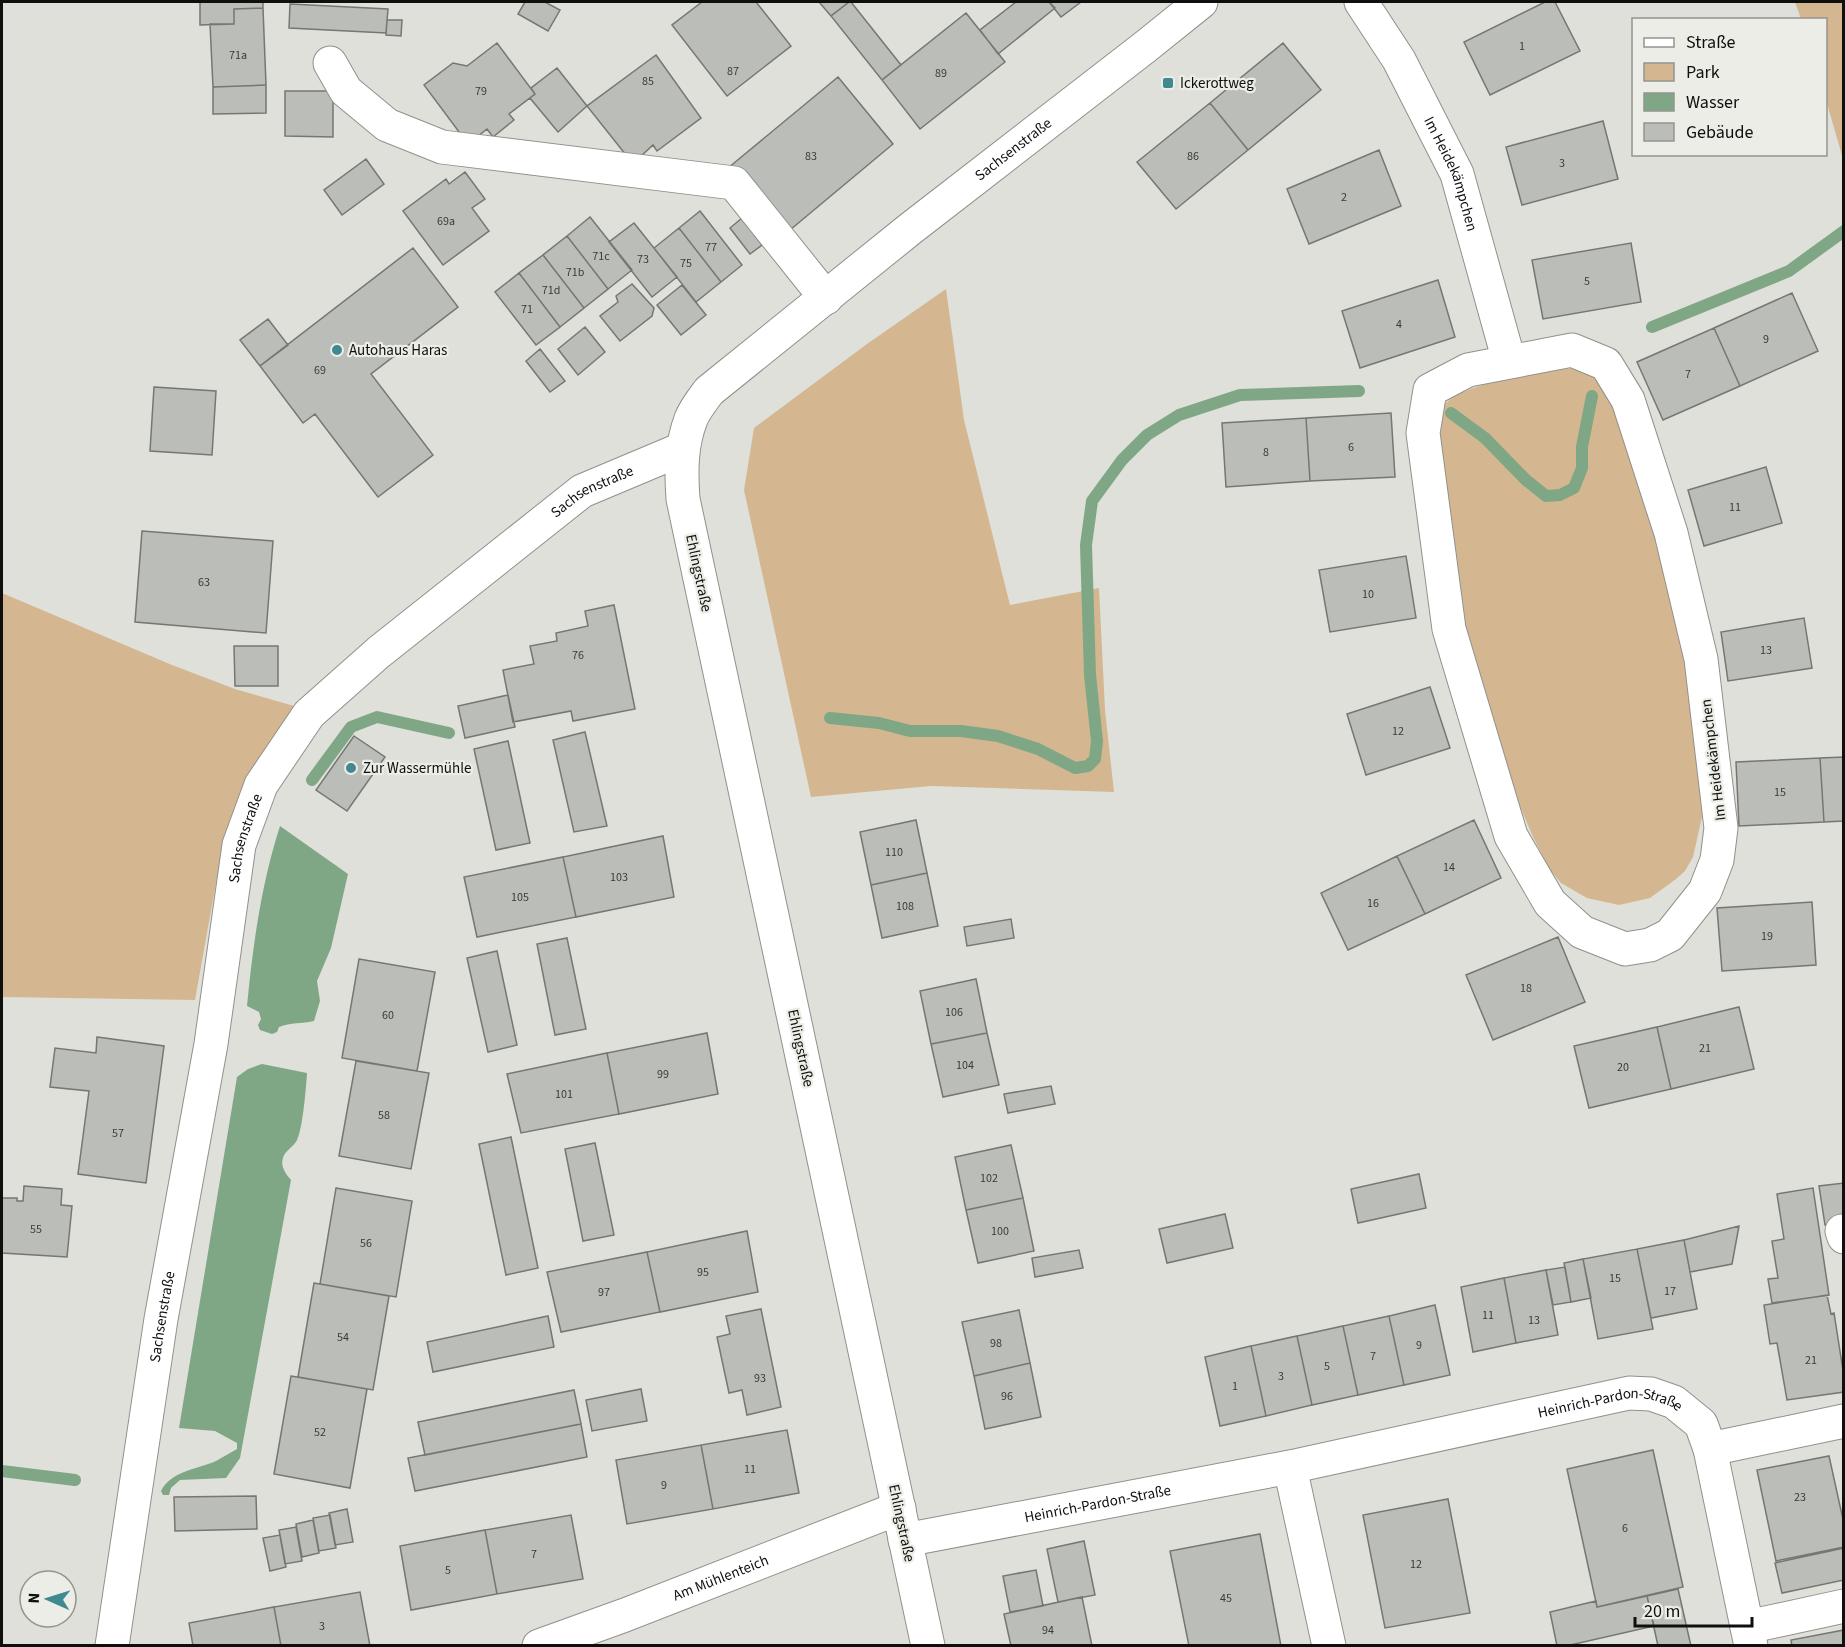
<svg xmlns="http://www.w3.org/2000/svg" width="1845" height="1647" font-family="'Source Sans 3',sans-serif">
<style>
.green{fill:#d4b791}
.water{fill:#7fa785}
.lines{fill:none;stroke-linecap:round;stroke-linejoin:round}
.stream{stroke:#7fa785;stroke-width:12}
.building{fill:#bbbeb8;stroke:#747772;stroke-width:1.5}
.minor-casing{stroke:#91918b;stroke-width:35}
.minor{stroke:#fff;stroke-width:33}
.poi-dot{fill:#418990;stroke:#ecede6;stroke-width:2}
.labels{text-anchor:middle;stroke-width:4.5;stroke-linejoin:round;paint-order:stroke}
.number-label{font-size:12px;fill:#3a3b38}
.poi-label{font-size:15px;fill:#0f0f0d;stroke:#ecede6;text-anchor:start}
.street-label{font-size:15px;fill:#0f0f0d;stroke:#ecede6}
</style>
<rect width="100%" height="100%" fill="#dfe0d9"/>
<!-- green -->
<path class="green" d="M1795,2H1843V159L1826,100V20L1801,19Z
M946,289L964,420L1010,605L1099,588L1105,710L1114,792L931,786L811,797L744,490L754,428L867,344Z
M1585,367L1602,384L1637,463L1684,649L1701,775L1702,817L1693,857L1685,871L1676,879L1650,898L1619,905L1587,898L1561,883L1550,870L1533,837L1511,785L1466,649L1438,425C1440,418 1441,408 1446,403C1470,380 1551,370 1585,367Z
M2,593L172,665L235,689L301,708L247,780L219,866L195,1000L2,997Z"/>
<!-- water -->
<path class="water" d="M280,826L348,874L331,948L317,981L320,1001L314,1021C301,1024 291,1022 279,1027L277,1032L272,1034L260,1030L258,1025L261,1019L259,1012L247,1006C253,945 261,885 280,826Z
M262,1064L307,1073C306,1088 303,1127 297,1140C293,1148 285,1150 283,1158C280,1167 286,1174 291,1180L240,1458L226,1478L180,1480L171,1488L169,1495H163L161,1491C171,1471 198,1469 216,1461C223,1457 230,1453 237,1449V1443L215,1431L179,1428L237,1077L248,1069Z"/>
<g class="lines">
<!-- stream -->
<path class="stream" d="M1652,327L1789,271L1844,231
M1451,413L1485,438L1526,480L1546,496L1560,495L1574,488L1582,468V447L1592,396
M830,718L879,723L910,731H961L998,736L1038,749L1075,768L1088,766L1095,759L1097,741L1090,675L1086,545L1092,501L1122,460L1147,435L1179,415L1240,395L1359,391
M312,780L351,727L377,717L449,733
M2,1471L75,1480"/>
</g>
<!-- building -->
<path class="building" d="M200,2H263V8L234,9V24L200,25Z
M525,2H545L560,10L548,31L518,14Z
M702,2H756L791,46L727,96L672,25Z
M819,2H849L831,16Z
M849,2H851L901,65L882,80L831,16Z
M1016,2H1049L1055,8L998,54L980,30Z
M1049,2H1081L1061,17Z
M1545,2H1555L1580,51L1490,95L1464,42Z
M290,4L388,9L386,33L289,28Z
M263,8L266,85L213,87L210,24H234V9Z
M966,13L1005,62L920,129L882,80Z
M387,20H402L401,36L386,35Z
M497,43L535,94L509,114L514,120L493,137L487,129L468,144L424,85L453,63L467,66Z
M1283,43L1321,90L1248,150L1210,103Z
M656,55L701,118L657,151L653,145L640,157L626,155L587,106Z
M557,68L587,106L558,132L530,98L535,94L531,88Z
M838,77L893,144L784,235L728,168Z
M266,85V113L213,114V87Z
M285,91H333V137L285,136Z
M1210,103L1248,150L1176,209L1137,162Z
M1603,121L1618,179L1522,205L1506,147Z
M1379,150L1401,206L1309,244L1287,189Z
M366,159L384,184L342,215L324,190Z
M465,172L485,199L472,208L489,231L443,265L403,211L446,179L449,184Z
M700,211L742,265L721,282L679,228Z
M590,217L632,270L608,289L567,236Z
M742,218L762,245L750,254L730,228Z
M634,223L677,277L652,297L609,242Z
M679,228L721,282L696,302L654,248Z
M567,236L608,289L584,308L543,255Z
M1631,243L1641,302L1543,319L1532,260Z
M413,248L458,307L371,374L433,455L378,497L315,414L303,423L260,366Z
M543,255L584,308L560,327L519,273Z
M519,273L560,327L536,345L495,292Z
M1438,280L1455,337L1360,368L1342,311Z
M632,284L654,308L652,316L620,341L600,316L618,302L616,296Z
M682,285L706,315L681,335L657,305Z
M1792,293L1818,351L1740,386L1714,328Z
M268,319L288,345L260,366L240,340Z
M585,327L605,352L578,375L558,349Z
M1714,328L1740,386L1663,420L1637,362Z
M540,349L565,381L550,392L526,361Z
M154,387L216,391L212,455L150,451Z
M1391,413L1395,477L1310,481L1306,418Z
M1306,418L1310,481L1226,487L1222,423Z
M1766,467L1782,523L1704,546L1688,490Z
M142,531L273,541L266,633L135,622Z
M1406,556L1416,618L1330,632L1319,570Z
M614,605L635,709L573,721L571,711L513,722L503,670L534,664L530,646L557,641L556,633L588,626L585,611Z
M1804,618L1812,668L1728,681L1721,632Z
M234,646H278V686H235Z
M1430,687L1450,748L1366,775L1347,714Z
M508,695L515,727L465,738L458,706Z
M585,732L607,826L574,832L553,740Z
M354,736L385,757L347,811L316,790Z
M508,741L530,843L496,850L474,749Z
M1844,757V821L1824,822L1820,758Z
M1820,758L1824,822L1739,826L1736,762Z
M916,820L927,873L871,885L860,832Z
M1474,820L1501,878L1425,914L1397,856Z
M663,836L674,897L576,917L563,857Z
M1397,856L1425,914L1348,950L1321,893Z
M563,857L576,917L477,937L464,877Z
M927,873L938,926L882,938L871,885Z
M1812,902L1816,965L1722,971L1717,908Z
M1011,919L1014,938L967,946L964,927Z
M1558,937L1585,1002L1493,1040L1466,975Z
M567,938L586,1029L555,1035L537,944Z
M497,951L517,1045L488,1052L467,958Z
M359,959L435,972L417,1071L342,1058Z
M976,979L987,1033L931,1044L920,991Z
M1739,1007L1754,1069L1671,1089L1657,1027Z
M1657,1027L1671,1089L1589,1108L1574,1046Z
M707,1033L718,1094L619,1114L607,1053Z
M987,1033L999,1085L943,1097L931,1044Z
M97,1037L164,1046L146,1183L78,1174L89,1091L50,1087L55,1048L96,1053Z
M607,1053L619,1114L521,1133L507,1074Z
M356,1061L429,1073L411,1169L339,1156Z
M1051,1086L1055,1104L1008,1113L1004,1094Z
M511,1137L538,1268L506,1275L479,1144Z
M595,1143L614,1235L583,1241L565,1149Z
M1011,1145L1023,1198L966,1210L955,1157Z
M1419,1174L1426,1208L1358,1223L1351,1189Z
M1844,1183V1222L1825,1225L1819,1186Z
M24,1186L62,1189L61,1205L72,1206L67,1257L2,1253V1198H17V1201H23Z
M336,1188L412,1201L396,1297L320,1284Z
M1813,1188L1829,1295L1772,1303L1768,1279L1778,1278L1772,1241L1784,1239L1777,1194Z
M1023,1198L1034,1251L978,1263L966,1210Z
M1225,1214L1233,1248L1167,1263L1159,1229Z
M1739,1226L1732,1264L1690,1272L1684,1240Z
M747,1231L758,1292L660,1312L647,1252Z
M1684,1240L1697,1309L1651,1318L1637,1249Z
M1637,1249L1653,1329L1598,1339L1583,1259Z
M1079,1250L1083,1268L1035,1277L1032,1258Z
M647,1252L660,1312L561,1332L547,1272Z
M1583,1259L1591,1298L1571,1302L1564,1263Z
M1565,1267L1571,1302L1553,1305L1546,1270Z
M1546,1270L1558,1335L1516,1343L1504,1278Z
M1504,1278L1516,1343L1473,1352L1461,1287Z
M314,1283L389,1296L373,1390L298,1377Z
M1827,1295L1831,1314L1834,1313L1844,1377V1392L1787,1400L1777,1343L1770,1344L1764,1305Z
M1435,1305L1450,1375L1404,1385L1389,1316Z
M761,1309L781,1407L747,1415L742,1390L729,1393L717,1337L730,1334L726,1316Z
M1019,1310L1030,1363L974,1376L962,1322Z
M548,1316L554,1347L433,1372L427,1342Z
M1389,1316L1404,1385L1358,1395L1343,1326Z
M1343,1326L1358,1395L1312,1405L1297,1336Z
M1297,1336L1312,1405L1266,1416L1251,1346Z
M1251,1346L1266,1416L1220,1426L1205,1357Z
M1030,1363L1041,1417L985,1429L974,1376Z
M291,1376L367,1389L350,1488L274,1474Z
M641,1389L647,1421L592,1431L586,1400Z
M574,1390L581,1424L425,1455L418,1422Z
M581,1424L587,1457L415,1491L408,1458Z
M787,1430L799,1493L713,1509L701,1445Z
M701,1445L713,1509L627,1524L616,1460Z
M1653,1450L1683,1587L1597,1607L1567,1469Z
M1829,1456L1844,1524V1547L1776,1561L1757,1470Z
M256,1496L257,1529L175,1531L174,1497Z
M1448,1499L1470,1613L1385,1628L1363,1515Z
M347,1509L353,1542L335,1545L329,1513Z
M330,1515L336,1548L319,1551L313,1518Z
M571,1515L583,1579L497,1594L485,1530Z
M313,1520L319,1553L302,1557L296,1524Z
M296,1527L302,1561L285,1564L279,1530Z
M485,1530L497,1594L411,1610L400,1546Z
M1260,1534L1281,1646H1189L1170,1551Z
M280,1535L286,1567L270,1571L263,1538Z
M1084,1541L1095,1595L1058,1602L1047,1549Z
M1844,1548V1580L1782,1593L1775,1563Z
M1036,1570L1043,1606L1010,1612L1003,1576Z
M1678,1589L1691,1646H1658L1647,1596Z
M360,1592L370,1646H281L274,1607Z
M1647,1596L1654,1626L1566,1646H1557L1550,1612L1596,1601L1597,1607Z
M1082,1597L1092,1646H1011L1004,1614Z
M274,1607L281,1646H193L189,1623Z
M1844,1630V1646H1792L1791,1640Z"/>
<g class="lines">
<!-- minor casing -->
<g class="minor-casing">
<g id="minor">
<path id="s1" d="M1361,2L1399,60L1457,174L1509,361"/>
<path d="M330,63L346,91L387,125L442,147L734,183L826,298"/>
<path d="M1572,350L1606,364L1628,400L1671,533L1701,659L1721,828L1717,860L1705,891L1670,935L1650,945L1625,949L1582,932L1550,903L1511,836L1449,629L1423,433L1430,390L1468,370Z"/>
<path d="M1842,1231L1844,1237"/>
<path d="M1710,1449L1844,1421"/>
<path d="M1290,1467L1329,1646"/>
<path id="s2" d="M905,1540L1290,1467L1629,1393L1651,1394L1674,1402L1701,1424L1710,1449L1751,1646"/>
<path d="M1747,1627L1844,1606"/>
<path id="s3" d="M112,1646L161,1319L211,1044L239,845L261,785L309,714L379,652L582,491L682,449"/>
<path id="s4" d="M539,1646L625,1615L899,1508"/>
<path id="s5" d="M928,1646L683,499C681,471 681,445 691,419C695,409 703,399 709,391L910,229L1145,47L1201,2"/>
</g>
</g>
<!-- minor -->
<use href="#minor" class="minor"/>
</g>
<!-- markers -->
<g class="poi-dot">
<rect x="1162" y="77" width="12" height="12" rx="3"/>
<circle cx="337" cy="350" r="6"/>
<circle cx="351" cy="768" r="6"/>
</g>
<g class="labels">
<!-- number labels -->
<g class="number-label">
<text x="1522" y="50">1</text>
<text x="238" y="59">71a</text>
<text x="733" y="75">87</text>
<text x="941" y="77">89</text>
<text x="648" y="85">85</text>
<text x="481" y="95">79</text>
<text x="811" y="160">83</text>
<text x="1193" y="160">86</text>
<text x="1562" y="167">3</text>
<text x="1344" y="201">2</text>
<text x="446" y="225">69a</text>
<text x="711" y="251">77</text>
<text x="601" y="260">71c</text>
<text x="643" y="263">73</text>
<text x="686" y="267">75</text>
<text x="575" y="276">71b</text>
<text x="1587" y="285">5</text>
<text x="551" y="294">71d</text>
<text x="527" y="313">71</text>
<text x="1399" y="328">4</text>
<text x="1766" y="343">9</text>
<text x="320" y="374">69</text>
<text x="1688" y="378">7</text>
<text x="1351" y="451">6</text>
<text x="1266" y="456">8</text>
<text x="1735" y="511">11</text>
<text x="204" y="586">63</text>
<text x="1368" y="598">10</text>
<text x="1766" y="654">13</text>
<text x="578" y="659">76</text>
<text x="1398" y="735">12</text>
<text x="1780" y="796">15</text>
<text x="894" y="856">110</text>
<text x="1449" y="871">14</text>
<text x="619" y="881">103</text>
<text x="520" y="901">105</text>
<text x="1373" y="907">16</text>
<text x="905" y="910">108</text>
<text x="1767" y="940">19</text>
<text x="1526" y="992">18</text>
<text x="954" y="1016">106</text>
<text x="388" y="1019">60</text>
<text x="1705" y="1052">21</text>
<text x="965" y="1069">104</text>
<text x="1623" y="1071">20</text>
<text x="663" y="1078">99</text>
<text x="564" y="1098">101</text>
<text x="384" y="1119">58</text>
<text x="118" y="1137">57</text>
<text x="989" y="1182">102</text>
<text x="36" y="1233">55</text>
<text x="1000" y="1235">100</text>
<text x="366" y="1247">56</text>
<text x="703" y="1276">95</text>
<text x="1615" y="1282">15</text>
<text x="1670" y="1295">17</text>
<text x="604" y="1296">97</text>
<text x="1488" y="1319">11</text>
<text x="1534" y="1324">13</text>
<text x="343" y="1341">54</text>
<text x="996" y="1347">98</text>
<text x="1419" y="1349">9</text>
<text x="1373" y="1360">7</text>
<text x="1811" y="1364">21</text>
<text x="1327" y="1370">5</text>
<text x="1281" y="1380">3</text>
<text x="760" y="1382">93</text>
<text x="1235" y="1390">1</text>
<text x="1007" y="1400">96</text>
<text x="320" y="1436">52</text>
<text x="750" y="1473">11</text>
<text x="664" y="1489">9</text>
<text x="1800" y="1501">23</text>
<text x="1625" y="1532">6</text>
<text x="534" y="1558">7</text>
<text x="1416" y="1568">12</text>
<text x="448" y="1574">5</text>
<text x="1226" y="1602">45</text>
<text x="322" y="1630">3</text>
<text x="1048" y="1634">94</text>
</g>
<!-- poi labels -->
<g class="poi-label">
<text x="1180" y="88">Ickerottweg</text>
<text x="349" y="355">Autohaus Haras</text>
<text x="363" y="773">Zur Wassermühle</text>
</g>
<!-- street labels -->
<g class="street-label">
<text dy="5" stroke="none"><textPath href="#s5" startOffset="1676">Sachsenstraße</textPath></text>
<text dy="5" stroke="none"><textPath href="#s1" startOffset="195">Im Heidekämpchen</textPath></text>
<text dy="5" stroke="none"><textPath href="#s3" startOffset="1322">Sachsenstraße</textPath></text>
<text transform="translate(699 573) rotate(78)" y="5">Ehlingstraße</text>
<text transform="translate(1713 760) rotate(-97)" y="5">Im Heidekämpchen</text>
<text dy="5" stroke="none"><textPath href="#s3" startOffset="819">Sachsenstraße</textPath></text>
<text transform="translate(801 1048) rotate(78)" y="5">Ehlingstraße</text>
<text dy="5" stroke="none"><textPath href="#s3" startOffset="333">Sachsenstraße</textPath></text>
<text dy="5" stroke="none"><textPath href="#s2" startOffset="720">Heinrich-Pardon-Straße</textPath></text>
<text dy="5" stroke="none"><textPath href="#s2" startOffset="196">Heinrich-Pardon-Straße</textPath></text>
<text transform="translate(902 1523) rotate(78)" y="5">Ehlingstraße</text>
<text dy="5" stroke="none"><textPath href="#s4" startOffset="194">Am Mühlenteich</textPath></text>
</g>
</g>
<!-- border -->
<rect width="1845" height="1647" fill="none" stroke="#0f0f0d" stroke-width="6"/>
<!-- legend -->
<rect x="1632" y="18" width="195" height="138" fill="#ecede6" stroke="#94948f" stroke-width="1.5"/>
<rect x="1644" y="38" width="30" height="9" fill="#ffffff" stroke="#94948f" stroke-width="1.5"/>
<text x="1686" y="48" font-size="18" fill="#0f0f0d">Straße</text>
<rect x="1644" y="63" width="30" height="18" fill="#d4b791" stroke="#94948f" stroke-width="1.5"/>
<text x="1686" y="78" font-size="18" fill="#0f0f0d">Park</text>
<rect x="1644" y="93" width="30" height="18" fill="#7fa785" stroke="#94948f" stroke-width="1.5"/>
<text x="1686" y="108" font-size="18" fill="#0f0f0d">Wasser</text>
<rect x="1644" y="123" width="30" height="18" fill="#bbbeb8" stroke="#94948f" stroke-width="1.5"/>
<text x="1686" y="138" font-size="18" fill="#0f0f0d">Gebäude</text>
<!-- north arrow -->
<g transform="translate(48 1599) rotate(273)"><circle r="28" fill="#ecede6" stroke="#94948f" stroke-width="1.5"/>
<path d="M0-4.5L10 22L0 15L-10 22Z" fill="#418990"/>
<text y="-9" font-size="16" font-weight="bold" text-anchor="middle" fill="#0f0f0d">N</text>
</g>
<!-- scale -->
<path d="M1635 1617v9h117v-9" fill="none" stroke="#0f0f0d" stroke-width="3"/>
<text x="1644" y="1617" font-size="18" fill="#0f0f0d" stroke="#ecede6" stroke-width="4.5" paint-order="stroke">20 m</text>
</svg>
